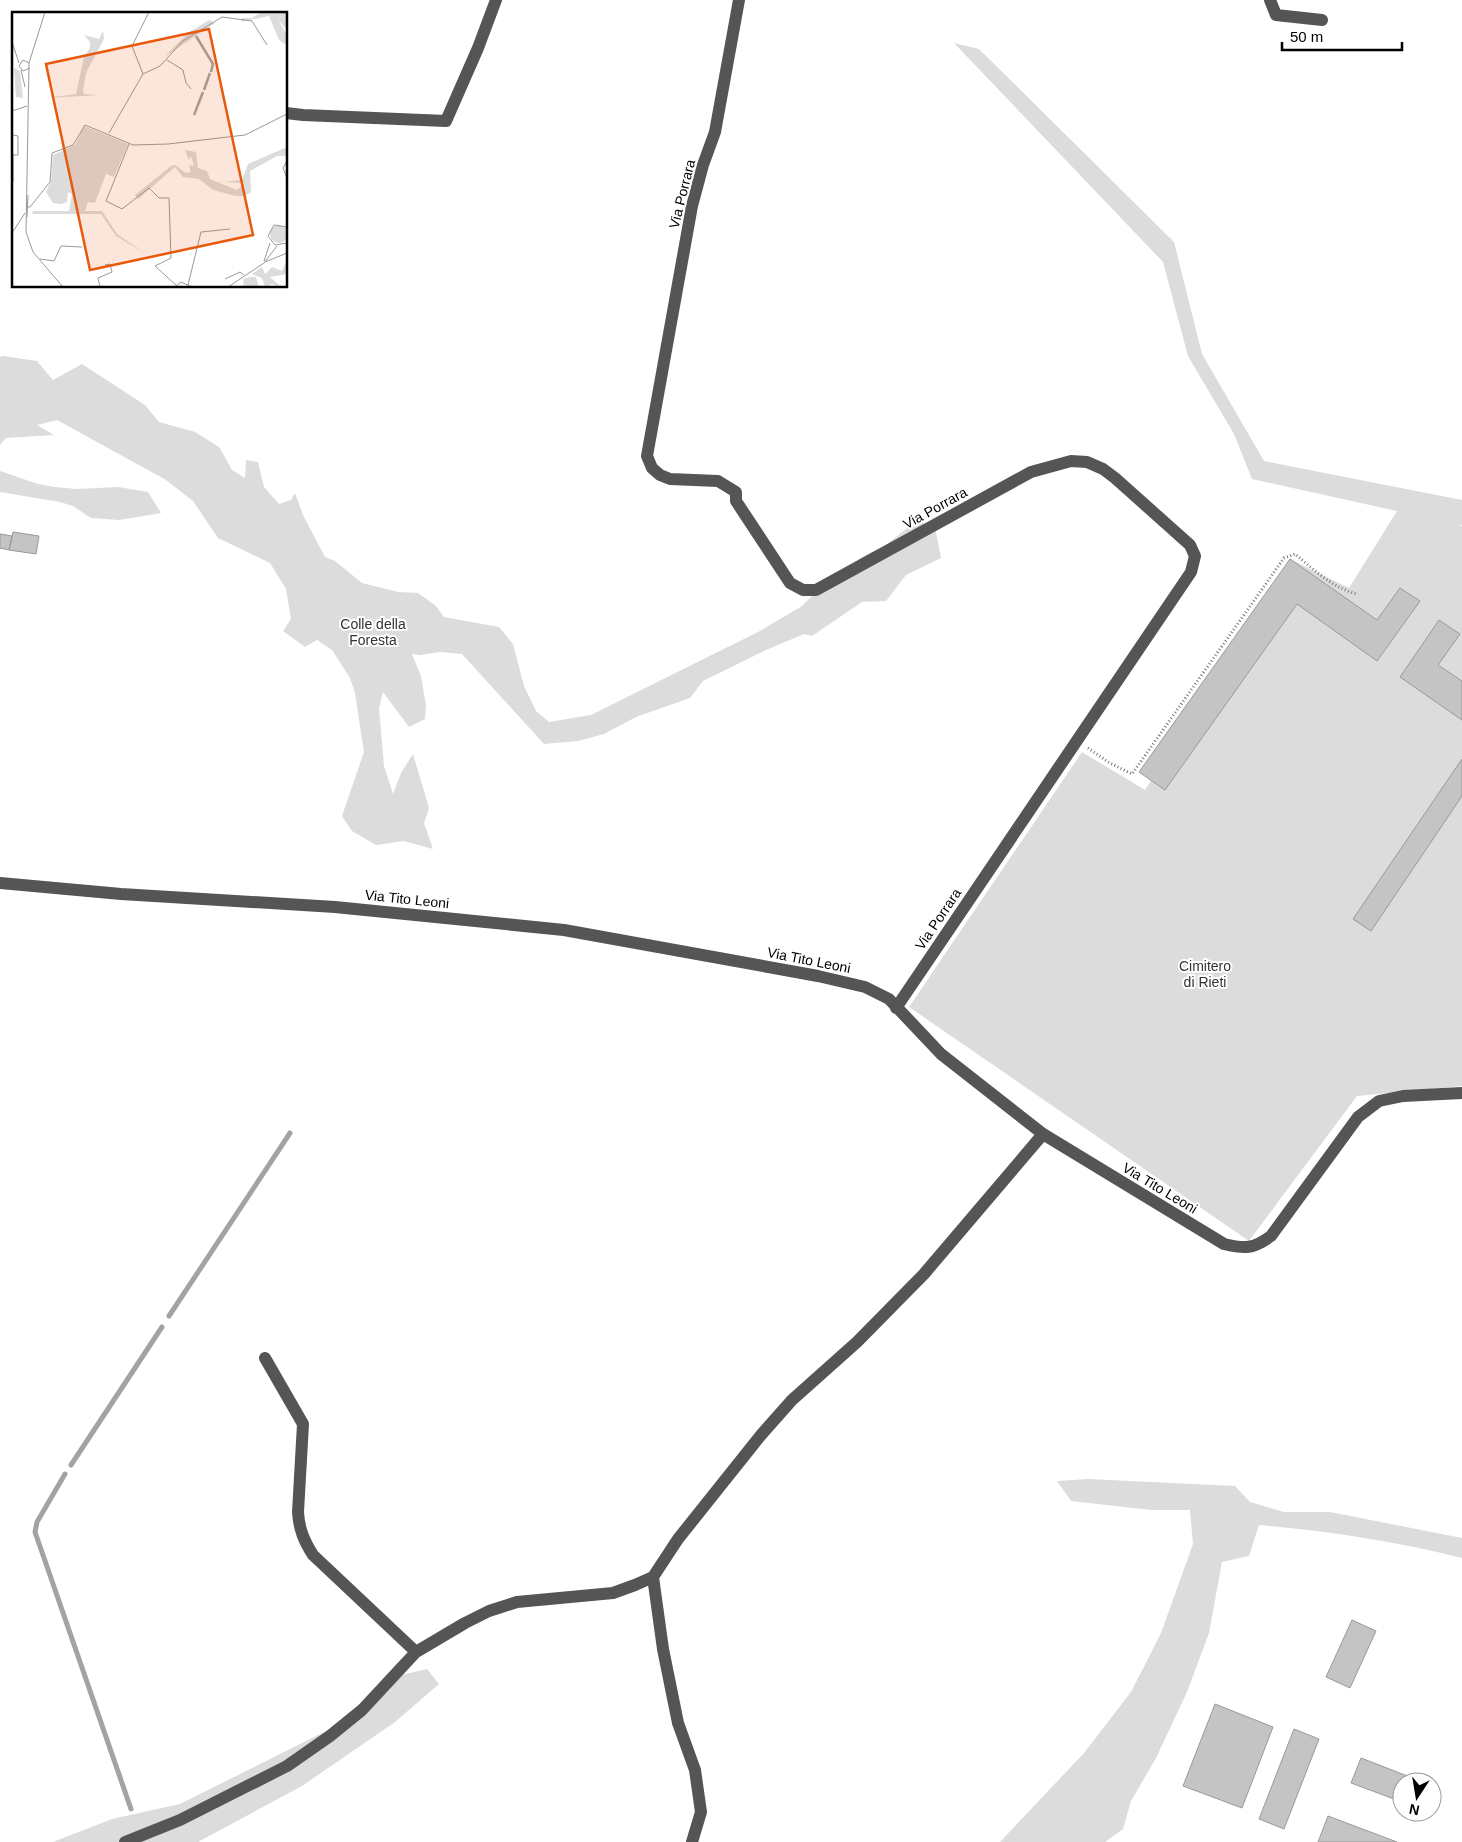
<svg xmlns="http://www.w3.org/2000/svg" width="1462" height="1842" font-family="Arial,sans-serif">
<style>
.green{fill:#dcdcdc}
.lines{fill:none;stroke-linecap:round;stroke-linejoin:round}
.stream{stroke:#a3a3a3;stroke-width:5}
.building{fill:#c4c4c4;stroke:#999}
.path{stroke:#777;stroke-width:3;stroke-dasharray:1 2.5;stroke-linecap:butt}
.minor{stroke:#555;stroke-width:12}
.labels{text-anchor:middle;stroke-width:4;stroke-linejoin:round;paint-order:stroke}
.street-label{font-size:14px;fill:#000;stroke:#fff}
.park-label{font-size:14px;fill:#333;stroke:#fff}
.inset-river{fill:none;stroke:#a3a3a3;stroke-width:2.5}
.inset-road{fill:none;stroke:#999;stroke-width:1}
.view{fill:#e8590c;fill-opacity:0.15;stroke:#e8590c;stroke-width:2.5}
.inset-edge{fill:none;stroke:#000;stroke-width:2.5}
</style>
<rect width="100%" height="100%" fill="#fff"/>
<!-- green -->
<path class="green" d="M954,43L979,49L1174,242L1202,354L1264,461L1462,500V525H1458L1462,526V1086L1357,1096L1249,1241L909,1007L1082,752L1145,790L1290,559L1349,588L1397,511L1252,479L1234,434L1188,356L1163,262Z
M3,356L37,361L53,380L82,364L145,405L159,422L195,432L219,447L232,470L245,478L246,460L258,462L264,487L279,504L291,500L295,493L303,515L325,557L335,561L362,583L398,592L418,593L436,606L444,617L499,627L513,644L524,686L536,711L549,722L591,715L760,631L802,606L826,582L864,556L886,545L916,521L935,527L941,558L906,575L886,601L862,602L812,636L804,634L766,650L703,681L690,698L636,717L604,734L578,741L544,744L462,654L440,652L420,655L412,654L421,676L426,705L425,719L409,727L383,692L379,708L384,766L393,794L401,773L413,754L429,808L424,823L433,849L404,841L376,845L352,831L342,816L364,752L355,693L350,678L332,650L317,640L305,647L283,631L291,619L286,589L270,563L218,538L193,501L166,480L57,420L37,425L54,435L6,438L0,445V357Z
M0,471L38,484L54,487L77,489L118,487L148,492L161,513L119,520L91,518L73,506L60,502L0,492Z
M1088,1479L1235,1486L1250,1502L1284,1512H1330L1462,1538V1558C1395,1541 1327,1531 1259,1525L1249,1556L1222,1562L1209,1633L1187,1692L1156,1758L1131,1801L1123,1829L1105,1842H1000L1084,1753L1131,1692L1161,1633L1193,1544L1190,1510H1151L1071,1501L1057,1481Z
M427,1669L439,1684L395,1722L302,1786L198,1842H53L112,1819L180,1804L346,1721L397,1676Z"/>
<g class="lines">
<!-- stream -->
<path class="stream" d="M169,1316L290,1133
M71,1465L162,1327
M65,1474L37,1522L35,1532L131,1809"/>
</g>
<!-- building -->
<path class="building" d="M13,532L39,536L36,554L9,550Z
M0,534L12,536L9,550L0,548Z
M1290,559L1377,620L1400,588L1420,601L1377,661L1297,604L1165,790L1139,772Z
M1439,620L1460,634L1438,665L1462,681V720L1400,677Z
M1462,759V796L1371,931L1353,919Z
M1352,1620L1376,1631L1350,1688L1326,1677Z
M1215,1704L1273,1727L1242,1808L1183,1786Z
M1294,1729L1319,1739L1284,1829L1259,1819Z
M1361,1758L1423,1782H1402V1802L1351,1783Z
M1328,1816L1397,1842H1318Z"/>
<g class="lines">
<!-- path -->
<path class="path" d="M1088,748L1108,762L1132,774L1284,558L1295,554C1314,570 1333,588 1357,594"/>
<!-- minor -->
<path class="minor" d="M739,0L715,132L703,165L692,206L647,456L652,468L660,475L670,479L718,481L736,492V501L790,583L803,590H816L1031,472L1071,461L1087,462L1103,469L1115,478L1190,545L1195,556L1191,572L896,1008
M1270,0L1276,15L1322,20
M286,113L303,115L446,121L478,48L496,0
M0,883L121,894L335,907L564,930L818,976L865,987L889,999L941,1054L1043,1134L1224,1244C1245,1249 1253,1249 1271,1236L1358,1117L1379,1101L1403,1096L1462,1093
M265,1358L303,1424L298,1512C299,1529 304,1541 313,1555L416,1652
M125,1842L180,1820L287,1766L330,1736L362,1710L416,1652L465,1623L489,1611L517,1602L613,1593L635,1585L653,1577
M692,1842L701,1812L695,1770L678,1723L663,1649L653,1577L678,1539L761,1435L792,1400L857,1342L924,1274L1043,1134"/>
</g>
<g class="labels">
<!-- street labels -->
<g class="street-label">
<text transform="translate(682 194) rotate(-76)" y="5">Via Porrara</text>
<text transform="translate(935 508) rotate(-29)" y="5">Via Porrara</text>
<text transform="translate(407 899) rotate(6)" y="5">Via Tito Leoni</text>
<text transform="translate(938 919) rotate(-56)" y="5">Via Porrara</text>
<text transform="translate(809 960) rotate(11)" y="5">Via Tito Leoni</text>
<text transform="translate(1160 1188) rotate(31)" y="5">Via Tito Leoni</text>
</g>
<!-- park labels -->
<g class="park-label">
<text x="373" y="629">Colle della<tspan x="373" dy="16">Foresta</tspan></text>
<text x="1205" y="971">Cimitero<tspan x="1205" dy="16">di Rieti</tspan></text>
</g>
</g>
<!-- overview -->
<g transform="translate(12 12)">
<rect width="275" height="275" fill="#fff"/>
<path d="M249,0H275V18L266,8L275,23V33L267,28L257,4L229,10L230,6H240ZM197,8L203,11L152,45L176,21ZM91,19L92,27L74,61L71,79L72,82L88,83L34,86L64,82L72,45L78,36V30L72,23L87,27ZM2,56L8,59L11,86L4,85ZM72,114L116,132L102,165L94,162L83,191L76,190L73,199H90L105,222L133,241L104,224L89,202H20L21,199H57L60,182L56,180L55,190L49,192L41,191L34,180L39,169L41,143L63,133ZM275,135V144H265L238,159L239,180L233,184H224L201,178L187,167L171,165L163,155L126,187L123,183L159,154L163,153L174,161L179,160L177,153L182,154L180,147L178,144L177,149L173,138L184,140L186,156L195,159L198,167L225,178L232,171L211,170L230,168L236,152ZM258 222a9 9 0 1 1 18 0a9 9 0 1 1-18 0ZM275,248V262L258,265L269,275L260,272L253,275L250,266L240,262L250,255L253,262L260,255L270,259ZM238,265H244L247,275H228L232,273L231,267Z" fill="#dcdcdc"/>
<path class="inset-river" d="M184,24L201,52L199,60M192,78L198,61M182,103L191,80"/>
<path class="inset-road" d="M33,0L17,51L14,220L21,240L51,275M0,30L7,51M155,48L171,58L174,71L179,77M17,51L11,48L7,54L11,59L18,56M9,58L13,75M131,62L148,54L171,29L210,5L240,9L255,33M0,99L15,94M97,121L131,62L120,34L137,0M1,123L6,124V143H1V170M117,132L94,189L110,197L137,176L147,186H157L159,246L143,254L165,274M275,149L271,156L275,166M15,195H18L38,170L40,141L61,133L73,113L121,133L156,132L233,123L275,102M15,205L16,183M275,215L262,213L256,224L263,233L275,231M0,221L13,201M28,247L42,249L49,234L70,235M252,249L258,231M253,250L275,241M213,267L228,260L232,263M165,273L169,270L180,275M176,273L189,220L218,217M88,275L86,266L100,260L98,252L93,253M216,275L252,251L265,234"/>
<path class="view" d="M197,17L241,223L78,258L34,52Z"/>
<rect width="275" height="275" class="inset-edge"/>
</g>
<!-- north arrow -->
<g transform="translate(1417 1797) rotate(192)"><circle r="24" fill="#ffffff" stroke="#999999"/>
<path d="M0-4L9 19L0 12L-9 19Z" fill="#000000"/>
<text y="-8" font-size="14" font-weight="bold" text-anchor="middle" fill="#000000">N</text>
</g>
<!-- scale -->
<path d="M1282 42v8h120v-8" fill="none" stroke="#000000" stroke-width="2.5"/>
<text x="1290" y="42" font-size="15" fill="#000000" stroke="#ffffff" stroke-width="4" paint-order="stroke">50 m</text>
</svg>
